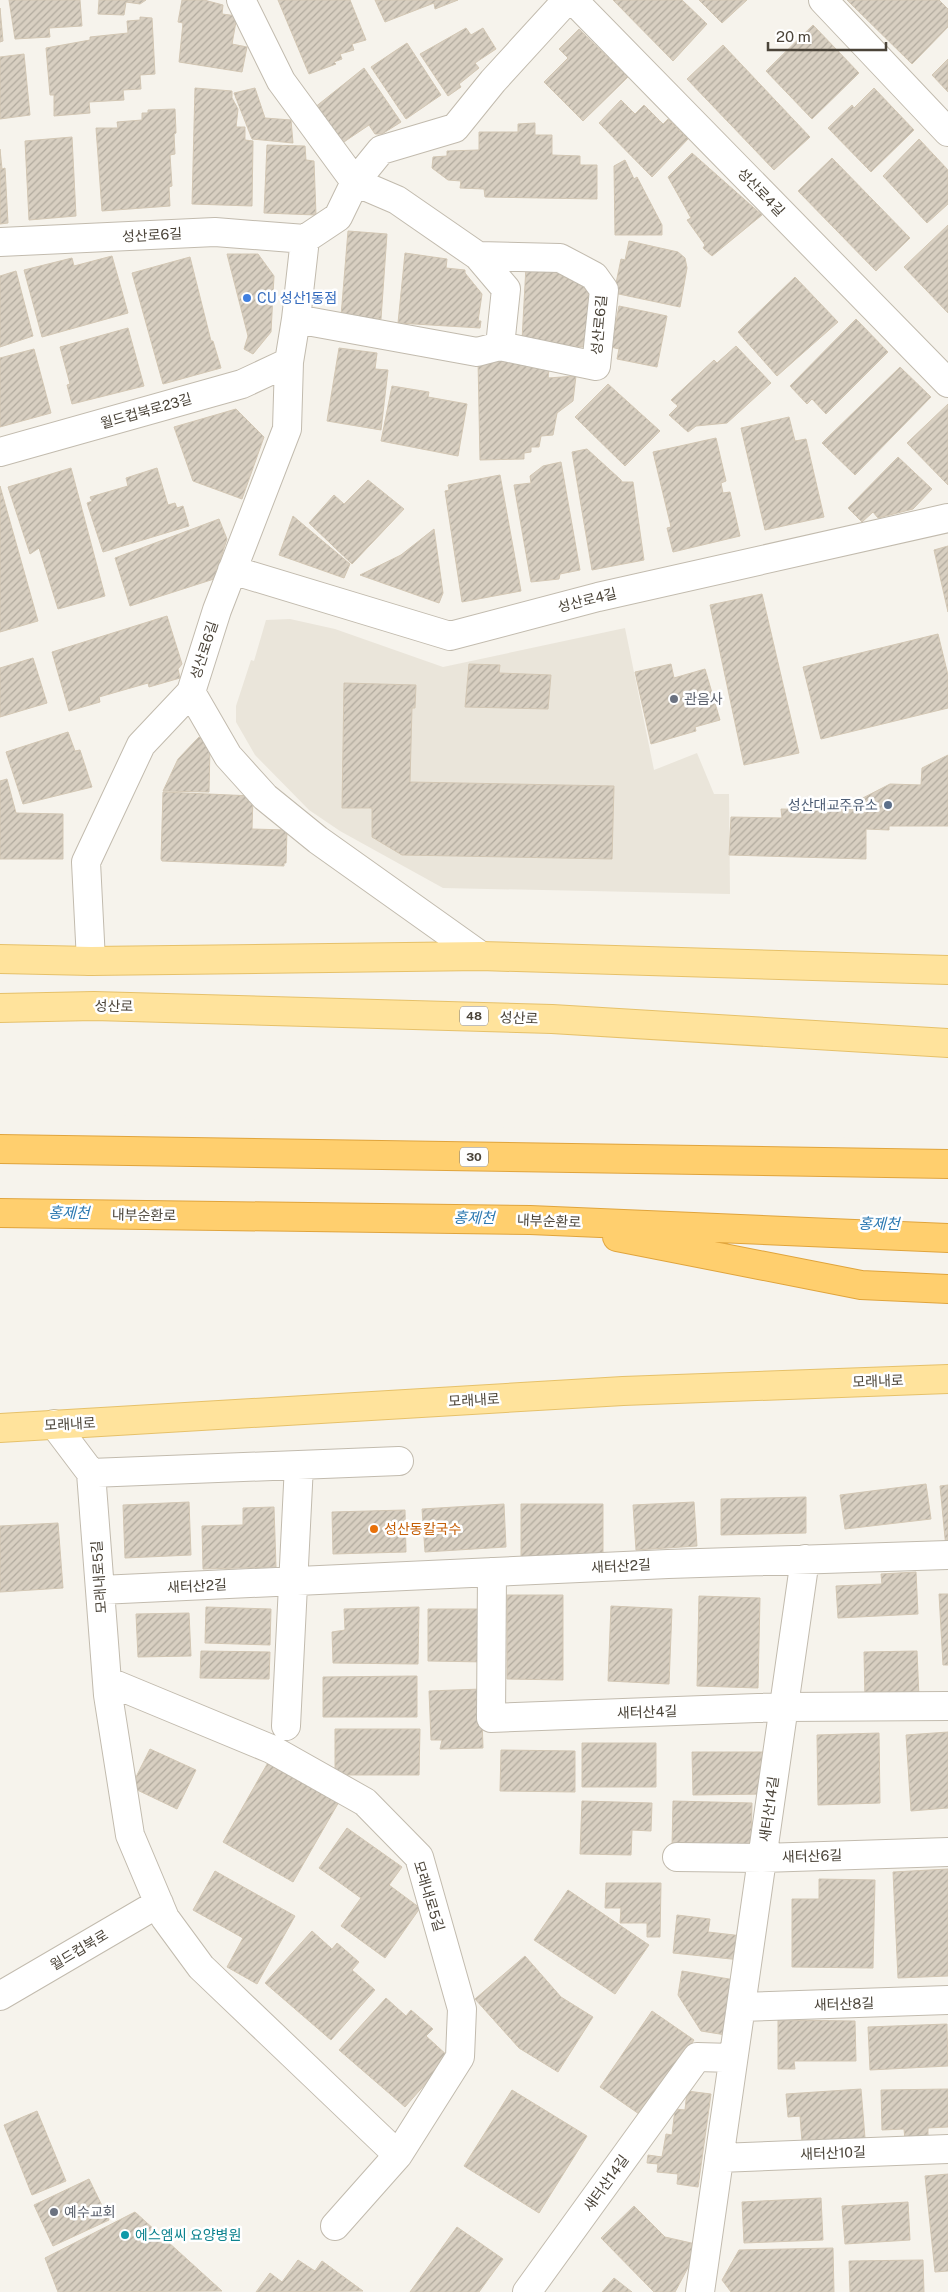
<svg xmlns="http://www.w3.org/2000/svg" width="948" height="2292" font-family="'Public Sans','Noto Sans KR',sans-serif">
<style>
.residential{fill:#eae5da}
.pier{fill:#f6f3ec}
.building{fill:url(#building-hatch);stroke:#d3c7b4}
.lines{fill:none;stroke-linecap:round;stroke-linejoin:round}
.minor-casing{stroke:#c2bbae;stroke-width:30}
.major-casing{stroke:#e6c16a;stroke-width:30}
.highway-casing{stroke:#e0a43c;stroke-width:30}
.minor{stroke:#fff;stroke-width:28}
.major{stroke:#ffe39c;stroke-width:28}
.highway{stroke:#ffcf6e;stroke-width:28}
.shop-dot{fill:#3f7fe0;stroke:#fff;stroke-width:2}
.worship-dot{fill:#6b7280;stroke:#fff;stroke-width:2}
.service-dot{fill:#5c6f8a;stroke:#fff;stroke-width:2}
.food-dot{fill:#e8710a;stroke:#fff;stroke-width:2}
.culture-dot{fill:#0f9aa8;stroke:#fff;stroke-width:2}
.labels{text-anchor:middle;stroke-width:5;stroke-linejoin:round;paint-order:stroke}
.shield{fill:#fff;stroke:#817c74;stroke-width:1}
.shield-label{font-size:12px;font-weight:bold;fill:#4b4439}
.street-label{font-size:14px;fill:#4b4439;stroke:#fff}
.shop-label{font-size:14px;fill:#366cbe;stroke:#fff;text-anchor:start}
.worship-label{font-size:14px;fill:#5b616d;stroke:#fff;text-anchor:start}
.service-label{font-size:14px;fill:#4e5e75;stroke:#fff;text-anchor:end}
.food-label{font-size:14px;fill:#c56008;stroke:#fff;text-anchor:start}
.culture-label{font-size:14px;fill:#0d838f;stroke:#fff;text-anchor:start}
.water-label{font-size:15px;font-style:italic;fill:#2e7ab2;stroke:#fff}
</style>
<defs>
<pattern id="building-hatch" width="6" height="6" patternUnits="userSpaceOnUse" patternTransform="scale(1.25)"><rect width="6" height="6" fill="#d8cfc1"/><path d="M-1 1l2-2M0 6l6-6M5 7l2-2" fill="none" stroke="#b1aa9e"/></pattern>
</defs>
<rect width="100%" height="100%" fill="#f6f3ec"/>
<!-- residential -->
<path class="residential" d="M290,619L335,629L443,667L625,628L654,770L697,753L714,794H729L730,894L443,888L340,831L309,810L255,755L236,722V706L251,660L254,661L266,620Z"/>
<!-- pier -->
<path class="pier" d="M0,1112L948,1141V1280L371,1267L372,1254L0,1249Z"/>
<!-- building -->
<path class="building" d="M9,0H80L82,26L49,28L50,37L15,39Z
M99,0H146L140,4L126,2L124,15L98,14Z
M182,0H204L223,5L222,14L237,16L232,44L247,47L242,72L179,62L183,23L178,22Z
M278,0H350L366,40L352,44L354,50L340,54L342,59L334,62L336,64L309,74Z
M375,0H458L435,9L434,3L385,22Z
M613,0H682L707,24L673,61Z
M699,0H747L722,23Z
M847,0H939L948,9V27L912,64Z
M0,8L3,41L0,42Z
M140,17L152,18L155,74L140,75L141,89L123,90L124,100L89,102L90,113L54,116V95H50L46,48L90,40V37L128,33L127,21L140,20Z
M813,25L859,73L812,119L766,71Z
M466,28L471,35L483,28L496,49L475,63L479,68L459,84L461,87L448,96L420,54Z
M579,29L628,77L583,121L544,82L568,58L559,49Z
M407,43L441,95L406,119L371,67Z
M723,45L810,137L774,170L687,79Z
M24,54L30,115L0,119V57Z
M948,59V92L932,75Z
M364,68L401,122L382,134H375L369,125L338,146L314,108Z
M195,88L232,91V98L238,109L236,127H245V140L253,141L252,206L192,204Z
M255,88L265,118L291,120L293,143L252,139L234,93Z
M874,88L914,130L871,172L828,128L852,105L854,108Z
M621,100L635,114L644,105L663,124L668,119L688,139L652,177L599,123Z
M175,109L176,133L174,134L175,154L170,155L172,186L169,187L170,206L102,211L96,128H118L117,122L142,120V113H148V110Z
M535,123V135H552V155L580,156V165H597V199L485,197L484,189L460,188L461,181L448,180L432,168L433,157L447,156V151L479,150V132H518V124Z
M72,137L76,216L29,220L25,141Z
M919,139L948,170V204L927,223L883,176Z
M267,145L305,146L306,160L314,161L316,215L264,213Z
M0,149L2,169L5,168L8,223L0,224Z
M692,153L762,215L712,256L703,248L705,245L687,220L691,218L668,177Z
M832,158L910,238L876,271L798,191Z
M625,160L634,179L637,177L662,225V235H615L614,166Z
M948,225V313L904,267Z
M348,231L387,234L381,319L341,316Z
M629,241L678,252L685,258L687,268L680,307L614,293L621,259L625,260Z
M405,253L447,259L446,268L465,270V273L482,294L478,321H481L480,328L398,323Z
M227,254H258L274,276L271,332L253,354L244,349L248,336Z
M112,256L128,313L42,337L24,270L72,258L74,266Z
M190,257L211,341H213L221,368L163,384L132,273Z
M526,266L569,267L590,281L589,347L530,345L522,340Z
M16,271L33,336L0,347V276Z
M795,277L838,322L777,376L738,332Z
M619,306L667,316L657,367L617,359L619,349L611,347Z
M856,319L888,352L826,414L812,399L807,404L790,386Z
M128,328L144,386L72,404L67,385L70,384L60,347Z
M736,346L771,383L727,423L696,426L688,432L669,415L678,406L671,400L714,360L717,363Z
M339,348L377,353L375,369L388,370L381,430L327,421Z
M34,349L51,413L0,427V358Z
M510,358L549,370L548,378L576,376L573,401L557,413L553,435L541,436L539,447H531V452L524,453V459L480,460L478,360Z
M900,367L931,397L855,475L822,443Z
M608,384L660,431L625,466L575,417Z
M392,386L429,392L428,397L467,404L458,456L381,441Z
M948,404V485L907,443Z
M236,409L264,437L242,499L193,481L174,427Z
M789,417L795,441L806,439L824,517L765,530L741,428Z
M716,438L726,481L721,483L723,493L730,492L740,536L673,552L667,528L671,527L653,452Z
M587,449L621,480L622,482H633L644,560L592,570L572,452Z
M898,457L932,489L913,509L878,518L873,512L862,522L848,508Z
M561,462L580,570L560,574L559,579L531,582L514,485L531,483L530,476L543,466Z
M71,468L105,596L58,609L39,548L30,554L8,487Z
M157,468L168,505L175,503L177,508L183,506L189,526L103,552L87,503L92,501L90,497L128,486L126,478Z
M500,475L521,591L462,602L445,491L449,490L448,485Z
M368,480L404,509L352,564L309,523L334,495L344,504Z
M0,486L38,621L0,632Z
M293,516L350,564L344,578L279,555Z
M219,519L227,539L214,579L130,606L115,558Z
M434,529L443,593L439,603L360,575L401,555Z
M948,546V612L934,550Z
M762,594L799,753L744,765L710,605Z
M167,616L182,664L178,669L180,678L149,687L148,683L99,697L100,702L69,711L52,652Z
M938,634L948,675V708L821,739L803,667Z
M33,658L47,703L0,717V668Z
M469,664L500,665L499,673L551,675L548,709L465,707Z
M671,664L674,678L705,669L720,720L695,727L696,731L651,744L635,672Z
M344,683L416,685L415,708H412L410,782L614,786L612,859L402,855L372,837V808H342Z
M68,732L75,751L80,750L92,787L23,804L6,752Z
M199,737L210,746L209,792L163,791L178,759Z
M948,755V826H889V830L866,829V859L729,855L731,817L782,818L781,809L827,810L828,800L857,801L890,784L921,785L922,768Z
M7,779L16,813L63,814V859H0V781Z
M163,792L253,796L252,829L287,830L286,863H284V866L162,861L161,859Z
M926,1484L931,1519L845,1529L840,1495Z
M948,1485V1548H946L940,1486Z
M806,1497V1533L721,1535V1499Z
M189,1502L191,1555L125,1558L123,1505Z
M694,1502L697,1546L636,1550L633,1505Z
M504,1504L506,1547L425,1552L422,1509Z
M521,1504H603V1559H521Z
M274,1507L276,1567L203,1569L202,1526L243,1525V1508Z
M405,1510L406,1552L333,1554L332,1512Z
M58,1523L63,1588L0,1592V1526Z
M916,1572L918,1614L838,1618L836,1586L882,1584L881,1574Z
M939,1594H948V1665H943Z
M507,1595H563V1680L507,1679Z
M699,1596L760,1598L758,1688L697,1686Z
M611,1606L672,1609L669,1684L608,1681Z
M206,1607L271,1609L270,1645L205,1643Z
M419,1607L418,1664L333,1663L332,1632L345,1630L344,1609Z
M428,1609H487V1662L428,1661Z
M189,1613L191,1656L138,1657L136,1614Z
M201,1651L270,1652L269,1679L200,1678Z
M917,1651L919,1698L865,1700L864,1652Z
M417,1676V1717H323V1677Z
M481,1689L483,1748L440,1749L442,1740H431L429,1691Z
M335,1729H420L419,1775H335Z
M948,1732V1808L911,1811L906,1735Z
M879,1733L880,1803L818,1805L817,1735Z
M582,1743H656V1787H582Z
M150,1749L196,1770L177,1809L131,1787Z
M501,1750L575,1751V1792L500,1791Z
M692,1752H766L767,1794L693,1795Z
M270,1759L340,1800L293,1882L223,1842Z
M582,1801L652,1803L651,1831L632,1830L631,1855L580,1854Z
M673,1801L752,1803L751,1848L672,1847Z
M347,1828L402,1867L389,1885L420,1908L385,1958L341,1926L361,1898L319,1868Z
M948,1869V1976L898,1978L893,1872Z
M215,1871L295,1916L257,1984L227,1967L243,1938L193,1910Z
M819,1879L875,1880L873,1968L792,1967V1899H819Z
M606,1883H661L660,1937H647V1923H620L621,1908H605Z
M568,1890L649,1945L615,1994L534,1940Z
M677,1915L710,1919L708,1932L743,1936L741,1960L673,1953Z
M312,1931L332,1949L337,1943L359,1962L352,1970L375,1990L331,2040L265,1983Z
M525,1956L561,1997L593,2017L558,2072L519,2048L475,1999Z
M682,1971L741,1981L732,2036L701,2031L678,1995Z
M386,1998L406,2016L411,2010L433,2029L426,2036L449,2057L405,2107L339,2050Z
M652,2011L694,2040L642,2116L600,2087Z
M778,2020L855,2021L856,2061H794L795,2069H778Z
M947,2024L948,2066L870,2070L868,2027Z
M861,2089L865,2138L802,2142L800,2116L788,2117L786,2094Z
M948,2089V2127L928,2128V2139L905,2140L904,2129L882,2130L881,2090Z
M512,2090L587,2136L539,2213L464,2166Z
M687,2091L711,2094L698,2187L677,2184L678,2174L657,2172L658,2164L647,2163L648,2155L662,2157L666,2134L672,2135L675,2109L685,2110Z
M37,2111L66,2181L32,2195L4,2125Z
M948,2174V2271L935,2272L925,2176Z
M89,2179L109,2220L53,2246L34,2205Z
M821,2198L823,2240L744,2243L742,2202Z
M908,2202L910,2240L845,2244L842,2206Z
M634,2206L665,2237L700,2245L675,2292H654L601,2238Z
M135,2212L222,2291L58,2292L45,2258Z
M457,2227L503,2259L479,2292H410Z
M833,2248L834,2292H731L722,2280L739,2250Z
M298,2260L315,2271L322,2261L363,2291L256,2292L270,2273L282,2282Z
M923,2260L924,2292H850L849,2261Z
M614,2278L632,2292H602Z"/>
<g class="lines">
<!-- minor casing -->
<g class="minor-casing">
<path id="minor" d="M573,0L948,383
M823,0L948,132
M0,242L215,232L305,239
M478,256L506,289L500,346
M296,319L477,352L500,346L596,366L604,290L594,276L560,258L478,256L397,200L355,182L381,150L455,128L493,81L567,0
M0,452L242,384L289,362
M232,570L450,636L598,597L948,518
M191,692L228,756L265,797L318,840L481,956
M91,961L86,862L141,745L191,692L217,610L287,429L289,362L296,319L305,239L338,217L355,182L281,81L241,0
M54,1424L91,1473L399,1461
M91,1473L108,1695L130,1835L165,1918L201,1967L398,2155
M492,1572L491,1718L784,1707L948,1706
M100,1590L668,1564L948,1555
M107,1681L271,1749L365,1802L419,1857L462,2009L460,2057L398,2155L335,2226
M286,1726L299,1465
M677,1857L762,1858L948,1852
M0,1996L159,1903
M741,2007L948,2000
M719,2158L948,2149
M527,2292L697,2057L733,2058
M700,2292L805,1559"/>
</g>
<!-- major casing -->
<g class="major-casing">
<path id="major" d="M0,959L91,961L481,956L948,970
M0,1008L94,1006L552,1019L948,1043
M0,1428L623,1391L948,1379"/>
</g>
<!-- highway casing -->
<g class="highway-casing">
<path id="highway" d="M0,1149L948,1164
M0,1213L530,1220L948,1238
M617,1237L861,1285L948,1289"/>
</g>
<!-- minor -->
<use href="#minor" class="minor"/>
<!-- major -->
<use href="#major" class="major"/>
<!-- highway -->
<use href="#highway" class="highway"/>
</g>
<!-- markers -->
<circle class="shop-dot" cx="247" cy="298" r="5"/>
<g class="worship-dot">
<circle cx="674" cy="699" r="5"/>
<circle cx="54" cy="2212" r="5"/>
</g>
<circle class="service-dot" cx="888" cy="805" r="5"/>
<circle class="food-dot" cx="374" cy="1529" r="5"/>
<circle class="culture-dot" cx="125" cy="2235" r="5"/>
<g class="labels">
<!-- shield labels -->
<g class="shield">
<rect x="460" y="1006.5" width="28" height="19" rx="4"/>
<rect x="460" y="1147.5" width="28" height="19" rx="4"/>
</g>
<g class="shield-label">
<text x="474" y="1020">48</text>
<text x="474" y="1161">30</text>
</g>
<!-- street labels -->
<g class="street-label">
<text transform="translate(761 192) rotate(46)" y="5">성산로4길</text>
<text transform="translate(152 235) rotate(-3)" y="5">성산로6길</text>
<text transform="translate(599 325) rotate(-85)" y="5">성산로6길</text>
<text transform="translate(146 411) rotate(-16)" y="5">월드컵북로23길</text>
<text transform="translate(587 600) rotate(-14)" y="5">성산로4길</text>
<text transform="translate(204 650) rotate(-72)" y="5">성산로6길</text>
<text transform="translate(114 1006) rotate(1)" y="5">성산로</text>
<text transform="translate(519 1018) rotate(2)" y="5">성산로</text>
<text transform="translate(144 1215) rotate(1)" y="5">내부순환로</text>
<text transform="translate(549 1221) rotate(2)" y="5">내부순환로</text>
<text transform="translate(878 1381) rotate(-2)" y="5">모래내로</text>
<text transform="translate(474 1400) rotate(-3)" y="5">모래내로</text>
<text transform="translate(70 1424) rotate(-3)" y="5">모래내로</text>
<text transform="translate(621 1566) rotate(-3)" y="5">새터산2길</text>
<text transform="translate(99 1577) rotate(-94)" y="5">모래내로5길</text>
<text transform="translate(197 1586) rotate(-3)" y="5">새터산2길</text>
<text transform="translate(647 1712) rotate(-2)" y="5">새터산4길</text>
<text transform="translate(769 1809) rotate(-82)" y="5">새터산14길</text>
<text transform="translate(812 1856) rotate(-2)" y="5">새터산6길</text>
<text transform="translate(429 1896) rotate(73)" y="5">모래내로5길</text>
<text transform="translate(79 1950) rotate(-31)" y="5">월드컵북로</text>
<text transform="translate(844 2004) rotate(-2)" y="5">새터산8길</text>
<text transform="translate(833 2153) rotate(-2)" y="5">새터산10길</text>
<text transform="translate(606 2183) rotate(-54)" y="5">새터산14길</text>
</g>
<!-- shop labels -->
<g class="shop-label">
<text x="257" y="303">CU 성산1동점</text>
</g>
<!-- worship labels -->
<g class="worship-label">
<text x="684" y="704">관음사</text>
<text x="64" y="2217">예수교회</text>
</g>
<!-- service labels -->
<g class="service-label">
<text x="878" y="810">성산대교주유소</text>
</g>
<!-- food labels -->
<g class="food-label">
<text x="384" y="1534">성산동칼국수</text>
</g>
<!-- culture labels -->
<g class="culture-label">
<text x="135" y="2240">에스엠씨 요양병원</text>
</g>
<!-- water labels -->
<g class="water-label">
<text transform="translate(69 1213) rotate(1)" y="5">홍제천</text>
<text transform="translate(474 1218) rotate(1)" y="5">홍제천</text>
<text transform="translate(879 1224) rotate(1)" y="5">홍제천</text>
</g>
</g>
<!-- scale -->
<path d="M768 42v8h118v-8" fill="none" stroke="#4b4439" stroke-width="2.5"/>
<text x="776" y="42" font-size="15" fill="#4b4439" stroke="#ffffff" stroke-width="4" paint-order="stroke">20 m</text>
</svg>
